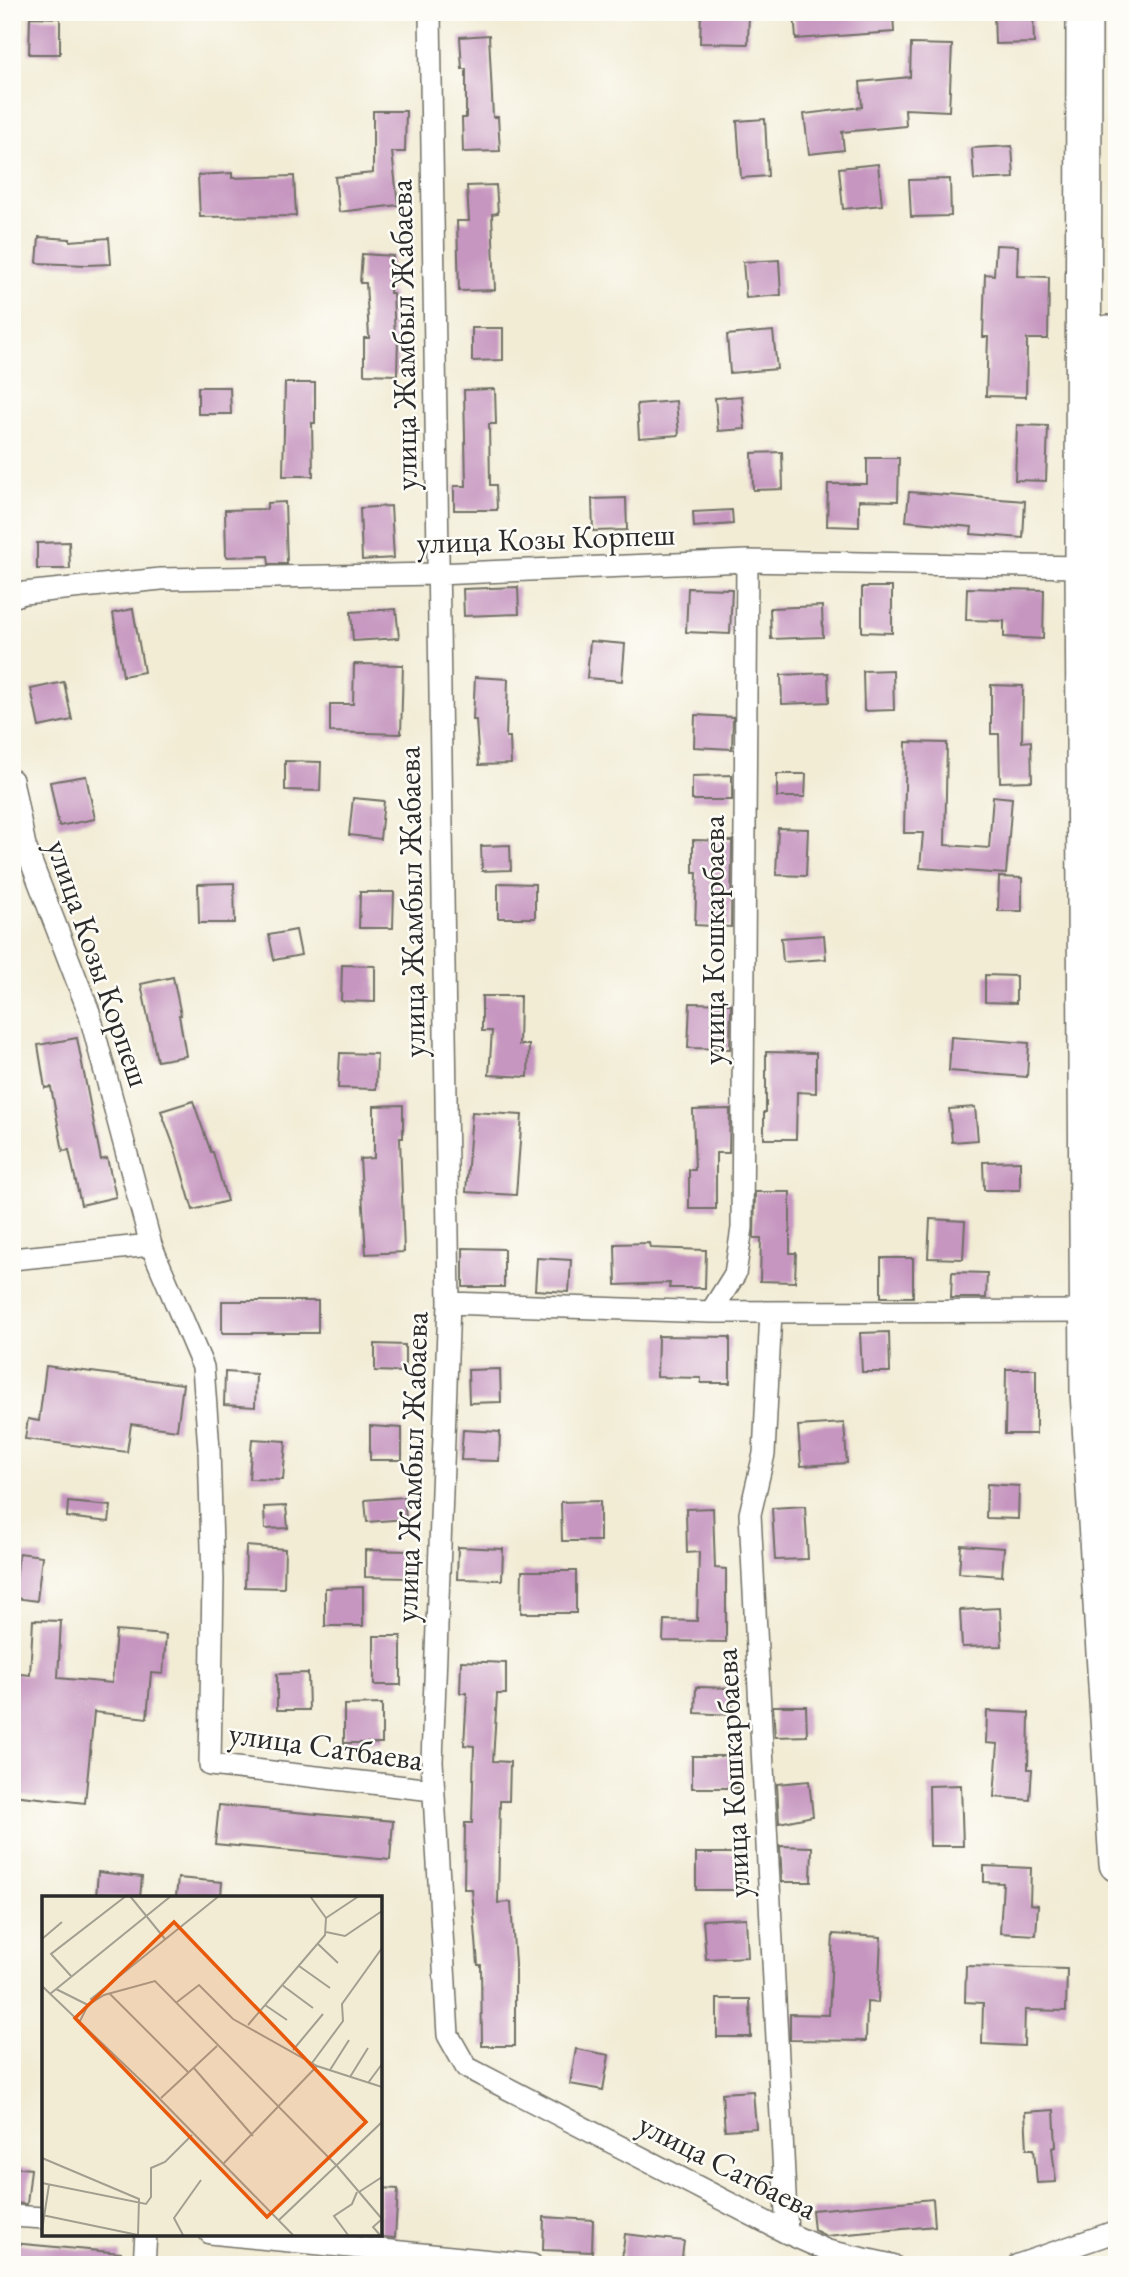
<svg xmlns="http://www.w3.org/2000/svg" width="1129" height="2277" font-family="'EB Garamond',serif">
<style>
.building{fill:#c696c0}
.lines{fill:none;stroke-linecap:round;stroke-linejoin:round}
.minor-casing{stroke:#716f66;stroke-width:24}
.trunk-casing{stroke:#716f66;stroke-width:38}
.minor{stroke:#fff;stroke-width:21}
.trunk{stroke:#fff;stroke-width:35}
.labels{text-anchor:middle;stroke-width:5;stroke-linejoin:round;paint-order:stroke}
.street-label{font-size:32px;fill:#2b2b2b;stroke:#fdfcf7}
.inset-road{fill:none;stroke:#a29f91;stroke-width:2}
.view{fill:#e8590c;fill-opacity:0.15;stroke:#e8590c;stroke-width:3.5}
.inset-edge{fill:none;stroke:#2b2b2b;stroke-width:3.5}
</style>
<rect width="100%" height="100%" fill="#fdfcf7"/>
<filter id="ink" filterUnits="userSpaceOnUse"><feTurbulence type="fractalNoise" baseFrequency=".0143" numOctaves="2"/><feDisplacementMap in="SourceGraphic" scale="14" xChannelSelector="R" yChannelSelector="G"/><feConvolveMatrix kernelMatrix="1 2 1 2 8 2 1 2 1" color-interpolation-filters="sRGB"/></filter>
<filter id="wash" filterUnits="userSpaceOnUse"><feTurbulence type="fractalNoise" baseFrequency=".00686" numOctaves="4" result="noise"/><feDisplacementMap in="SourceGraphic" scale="28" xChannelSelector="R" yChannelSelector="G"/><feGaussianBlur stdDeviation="1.57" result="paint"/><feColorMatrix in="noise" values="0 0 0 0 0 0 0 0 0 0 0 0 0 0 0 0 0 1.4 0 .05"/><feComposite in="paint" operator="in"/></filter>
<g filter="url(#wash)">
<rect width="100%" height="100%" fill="#f2ecd5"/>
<g id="blocks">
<!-- building -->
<path class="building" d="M701,12H749L748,44L700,43Z
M794,12H893L894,32L796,39Z
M994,12H1033L1034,43L995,44Z
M30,17L60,18V54H29Z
M489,35L493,117H498L500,151L463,152L462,118H466V69H462L460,37Z
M911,44L952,45L949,111L905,109L906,126L842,132L844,150L809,154L804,114L862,107L860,82L910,77Z
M373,111H406L405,152H392L398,205L339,212L335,177L373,173Z
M765,119L768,176L741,178L737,121Z
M1012,146L1014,178L974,180L972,148Z
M878,164L882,205L843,209L839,168Z
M232,173V178L294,176L296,216L200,217L198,175Z
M950,179L951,216L911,217L909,180Z
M496,185L498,213L492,214L495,290L459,291L457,221H469L467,186Z
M39,237L70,239V241L109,238L111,264L87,265L37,263Z
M996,245L1018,246L1017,276L1049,277L1048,339H1027L1026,397L986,396L988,337H983L985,274L994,275Z
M362,254L393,256L390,293H393L395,338H398L397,375L364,374V338H369L366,283H360Z
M779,260L781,295L746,298L743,262Z
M472,328H503V360L472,361Z
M773,331L777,369L730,373L727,335Z
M285,383H315V423H312L313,476H283Z
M198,387H230L231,414H198Z
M495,389L496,424H489L490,485H496L497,510H454V486H466L464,390Z
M742,396L745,429L718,431L715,398Z
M676,401L679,435L639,438L637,404Z
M1017,425L1048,426L1046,481L1015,480Z
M782,452L783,489L753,490L752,453Z
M867,458H899L898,501L859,500V527L827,526L828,484H867Z
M909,492L1025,501L1023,538L971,534L972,527L906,521Z
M626,498L627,530L593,531L592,499Z
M285,502L287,564H269L268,556L226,557L225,510L267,509V503Z
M391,506L394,558L362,560L360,508Z
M732,510L733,524L694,527L693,512Z
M69,542L70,569H37V543Z
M518,587L519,614L464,616L463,589Z
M862,587H892V633L862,632Z
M688,588L732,589L730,634L686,632Z
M967,588L1044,590L1043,639L1004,637V621L966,620Z
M822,606L823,637L771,639L770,608Z
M133,609L144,672L123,676L113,613Z
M396,609L399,638L353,641L351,612Z
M590,641L625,644L622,681L587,678Z
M354,664L403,665L401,734L330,732V704H353Z
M893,670L894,710L864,711L863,671Z
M828,673L829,702L782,704L781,675Z
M475,677L508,679L506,737H510L511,764L479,765L476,720H473Z
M64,682L72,720L39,727L31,689Z
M991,685L1023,686L1022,742L1031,741L1032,781L1000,782L999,734H991Z
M695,715L733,717L732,749L694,747Z
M906,742L947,743L945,845L989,848L993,796L1012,798L1006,874L920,868L923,833H904Z
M285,761L321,762L320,791L285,790Z
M777,774H806L805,797H777Z
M732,775V800H692V776Z
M86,776L95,819L59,826L50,782Z
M353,798L384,801L380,839L349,835Z
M778,828L808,829L806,876L776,875Z
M693,840L732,841L731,927L695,925L697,873H693Z
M510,845L511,870L482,871L481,846Z
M999,877L1022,878V911H998Z
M234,883L235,923H199L198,884Z
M498,883L535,884V918H498Z
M360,892H394L393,928H359Z
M296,930L301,955L274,960L269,935Z
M824,935L826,959L783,962L781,938Z
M342,965L375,966V1002L341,1001Z
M985,975L1016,976V1003L985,1002Z
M173,977L181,1015H179L186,1056L157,1061L141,984Z
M482,996H520L519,1045H529L528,1077L489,1075L492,1031H482Z
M690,1003L731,1004L730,1049L688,1048Z
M951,1037L1029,1043L1027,1077L949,1071Z
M77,1038L101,1160L107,1158L116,1197L81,1205L69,1150L63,1151L51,1087L45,1088L38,1045Z
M766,1052L816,1053V1093L797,1092L796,1139H764V1112H766Z
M340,1053L377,1054L376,1089L338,1088Z
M193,1101L211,1152H213L227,1201L193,1210L175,1149L161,1111Z
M403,1105V1138H400L404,1252L366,1254L360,1159L374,1158V1106Z
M975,1107L978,1140L952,1142L949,1109Z
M730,1109L729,1153H716V1209H689V1170H695L693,1110Z
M472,1112L522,1115L516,1195L466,1192Z
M1020,1161V1190H984L983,1162Z
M755,1192H790V1253H796L795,1282L760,1281L761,1238H754Z
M930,1219L965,1221L963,1259L928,1258Z
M649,1243L650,1248L706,1250L705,1288H669L670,1283L616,1285L615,1244Z
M463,1248L504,1249V1287H463Z
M537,1258L571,1260L569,1292L535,1290Z
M881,1258H913V1297H881Z
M952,1272L987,1273L986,1298H951Z
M222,1301H318V1333H222Z
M889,1332L890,1372H862L860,1333Z
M658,1336L730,1337V1383H701V1378L657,1377Z
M375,1344L405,1345V1372L375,1371Z
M46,1366L183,1384L177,1430L131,1424L127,1452L25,1439L28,1419L39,1421Z
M500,1369L501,1402L469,1403L468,1370Z
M1006,1369H1036V1434H1005Z
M225,1372L256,1374L255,1407L224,1405Z
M844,1423L847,1463L801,1466L798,1426Z
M370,1426L402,1428V1460H370Z
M463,1430L500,1432L499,1461L461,1460Z
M252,1439L286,1441L283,1480L249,1479Z
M987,1484L1019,1486L1018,1519L986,1518Z
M404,1497L406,1519L367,1522L365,1500Z
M600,1501V1541H562L561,1502Z
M68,1502L111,1506L109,1522L67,1517Z
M286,1506L288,1528L265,1529L264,1507Z
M805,1506L808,1559L775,1560L772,1508Z
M713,1508L715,1568L726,1569V1642L663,1641L664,1620L697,1621L699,1552L687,1553L686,1509Z
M961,1545L1004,1548L1002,1576L959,1573Z
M246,1546L285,1549L284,1588L245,1587Z
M458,1547L503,1549L502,1580L457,1579Z
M365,1550L409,1551V1578L365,1577Z
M19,1553L42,1556L37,1601L14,1598Z
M522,1571H576V1613H521Z
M363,1587V1626H325V1588Z
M1000,1608L1002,1646L962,1647L960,1610Z
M33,1620L61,1621L58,1678L112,1683L116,1631L166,1635L163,1674L151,1673L147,1718L94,1712L85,1803L12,1795V1673L30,1675Z
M374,1636H401V1685H374Z
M461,1661L506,1663V1694H497L493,1761L510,1762L509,1801H500L498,1903L511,1902L515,1964V2046H482L481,1965H478L472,1889H464L465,1823H472L474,1746L464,1745L467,1693H460Z
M308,1673L309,1710H277V1674Z
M696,1687L733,1688L732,1715L695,1713Z
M382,1704V1743H344V1705Z
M773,1706H806L807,1736L775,1737Z
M987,1711L1029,1713L1028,1769H1032L1030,1800L994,1797L998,1744L986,1743Z
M692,1756H737L738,1788H692Z
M809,1781L813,1816L779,1823L777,1784Z
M961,1785L963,1846H930L929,1786Z
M219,1805L393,1821L390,1860L215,1844Z
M780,1846L812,1847L811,1882H782Z
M696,1853H740V1890H696Z
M984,1866L1031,1868L1030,1904L1038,1905L1036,1935L1000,1933L1003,1883L984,1882Z
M98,1872L142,1877L140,1897H96Z
M178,1878L222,1882L221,1897H176Z
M746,1918L748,1957L706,1959L703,1920Z
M833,1934L881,1937L878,2003L867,2002L866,2041L790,2040V2014L829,2015Z
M966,1966L1067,1969L1066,2011L1025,2010L1024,2046L982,2044L983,2003L965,2002Z
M717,1999H750L751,2037H717Z
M576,2049L609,2055L603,2090L570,2084Z
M753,2091L756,2128L725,2130L722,2093Z
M1054,2110L1056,2147L1052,2148L1056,2182L1037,2183L1034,2149H1027L1025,2112Z
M12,2167L31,2169L27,2204L12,2203Z
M380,2188L398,2189L395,2238L380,2237Z
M933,2199L935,2226L826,2236L814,2230L812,2210Z
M544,2217L593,2220L592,2252L543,2250Z
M625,2234L684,2241L681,2265L622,2259Z
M12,2243L121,2253L120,2265H12Z"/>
</g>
</g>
<g filter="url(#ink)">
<use href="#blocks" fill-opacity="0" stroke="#716f66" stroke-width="2"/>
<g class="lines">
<!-- minor casing -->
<g class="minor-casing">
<path id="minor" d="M430,12L449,1303L432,1761L448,2035L466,2067L787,2233L828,2251L892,2265
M12,597L24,593L161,579L437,574L747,561L1083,567
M12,780L25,846L89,1012L151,1245L203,1367L209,1449L213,1579L210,1765L433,1790
M12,1259L151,1245
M449,1303L711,1312L1087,1311
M711,1312L735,1274L742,1228L747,561
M771,1312L764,1454L750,1514L787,2233
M12,2216L44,2218
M210,2233L532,2265
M144,2265L146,2233
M1018,2265L1117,2231"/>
</g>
<!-- trunk casing -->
<g class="trunk-casing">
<path id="trunk" d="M1084,12L1083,567L1088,1392L1117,1864
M1108,333L1113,1391L1116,1446"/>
</g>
<!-- minor -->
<use href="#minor" class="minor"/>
<!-- trunk -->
<use href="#trunk" class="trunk"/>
</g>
</g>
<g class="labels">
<!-- street labels -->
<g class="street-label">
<text transform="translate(403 335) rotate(-91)" y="11">улица Жамбыл Жабаева</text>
<text transform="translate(546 538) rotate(-2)" y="11">улица Козы Корпеш</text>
<text transform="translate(411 902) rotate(-91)" y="11">улица Жамбыл Жабаева</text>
<text transform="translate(713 940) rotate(-90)" y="11">улица Кошкарбаева</text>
<text transform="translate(99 963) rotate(71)" y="11">улица Козы Корпеш</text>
<text transform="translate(411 1467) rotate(-88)" y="11">улица Жамбыл Жабаева</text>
<text transform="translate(326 1746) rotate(8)" y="11">улица Сатбаева</text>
<text transform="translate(732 1773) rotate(-93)" y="11">улица Кошкарбаева</text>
<text transform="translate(728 2166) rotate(27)" y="11">улица Сатбаева</text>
</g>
</g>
<!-- overview -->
<g transform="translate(42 1896)">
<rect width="340" height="340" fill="#f2ecd5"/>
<path class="inset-road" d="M88,0L123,43M284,22L317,0M284,36L303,40L340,15M0,43L20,26M276,48L296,67M257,70L288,92M29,80L9,58L84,0M240,89L271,112M0,90L111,196L251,339M14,93L46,109M67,97L146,176M8,98L129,0M51,105L49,103L177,0M135,106L157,89L191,123L275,170L340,191M223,109L245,124M38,125L46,109L62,99L113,85L295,270L340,323M206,129L283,39L284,22L268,0M251,154L281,118M270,167L301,125L300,108L340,52M151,171L211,240M288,174L307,144M308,181L326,152M326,187L340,168M119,202L175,150M0,262L97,303L96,339M182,267L275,170M0,287L104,308L109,301V272L123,266L150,239M317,296L340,281M0,319L96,339M237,324L340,226M0,334L7,289M141,339L132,322L159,284M306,339L292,320L310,308L315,296M338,339L331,331L340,323"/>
<path class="view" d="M132,26L324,226L225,321L33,122Z"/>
<rect width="340" height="340" class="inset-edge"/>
</g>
<!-- margin -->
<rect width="1129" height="2277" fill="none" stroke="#fdfcf7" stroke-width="42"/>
</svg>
